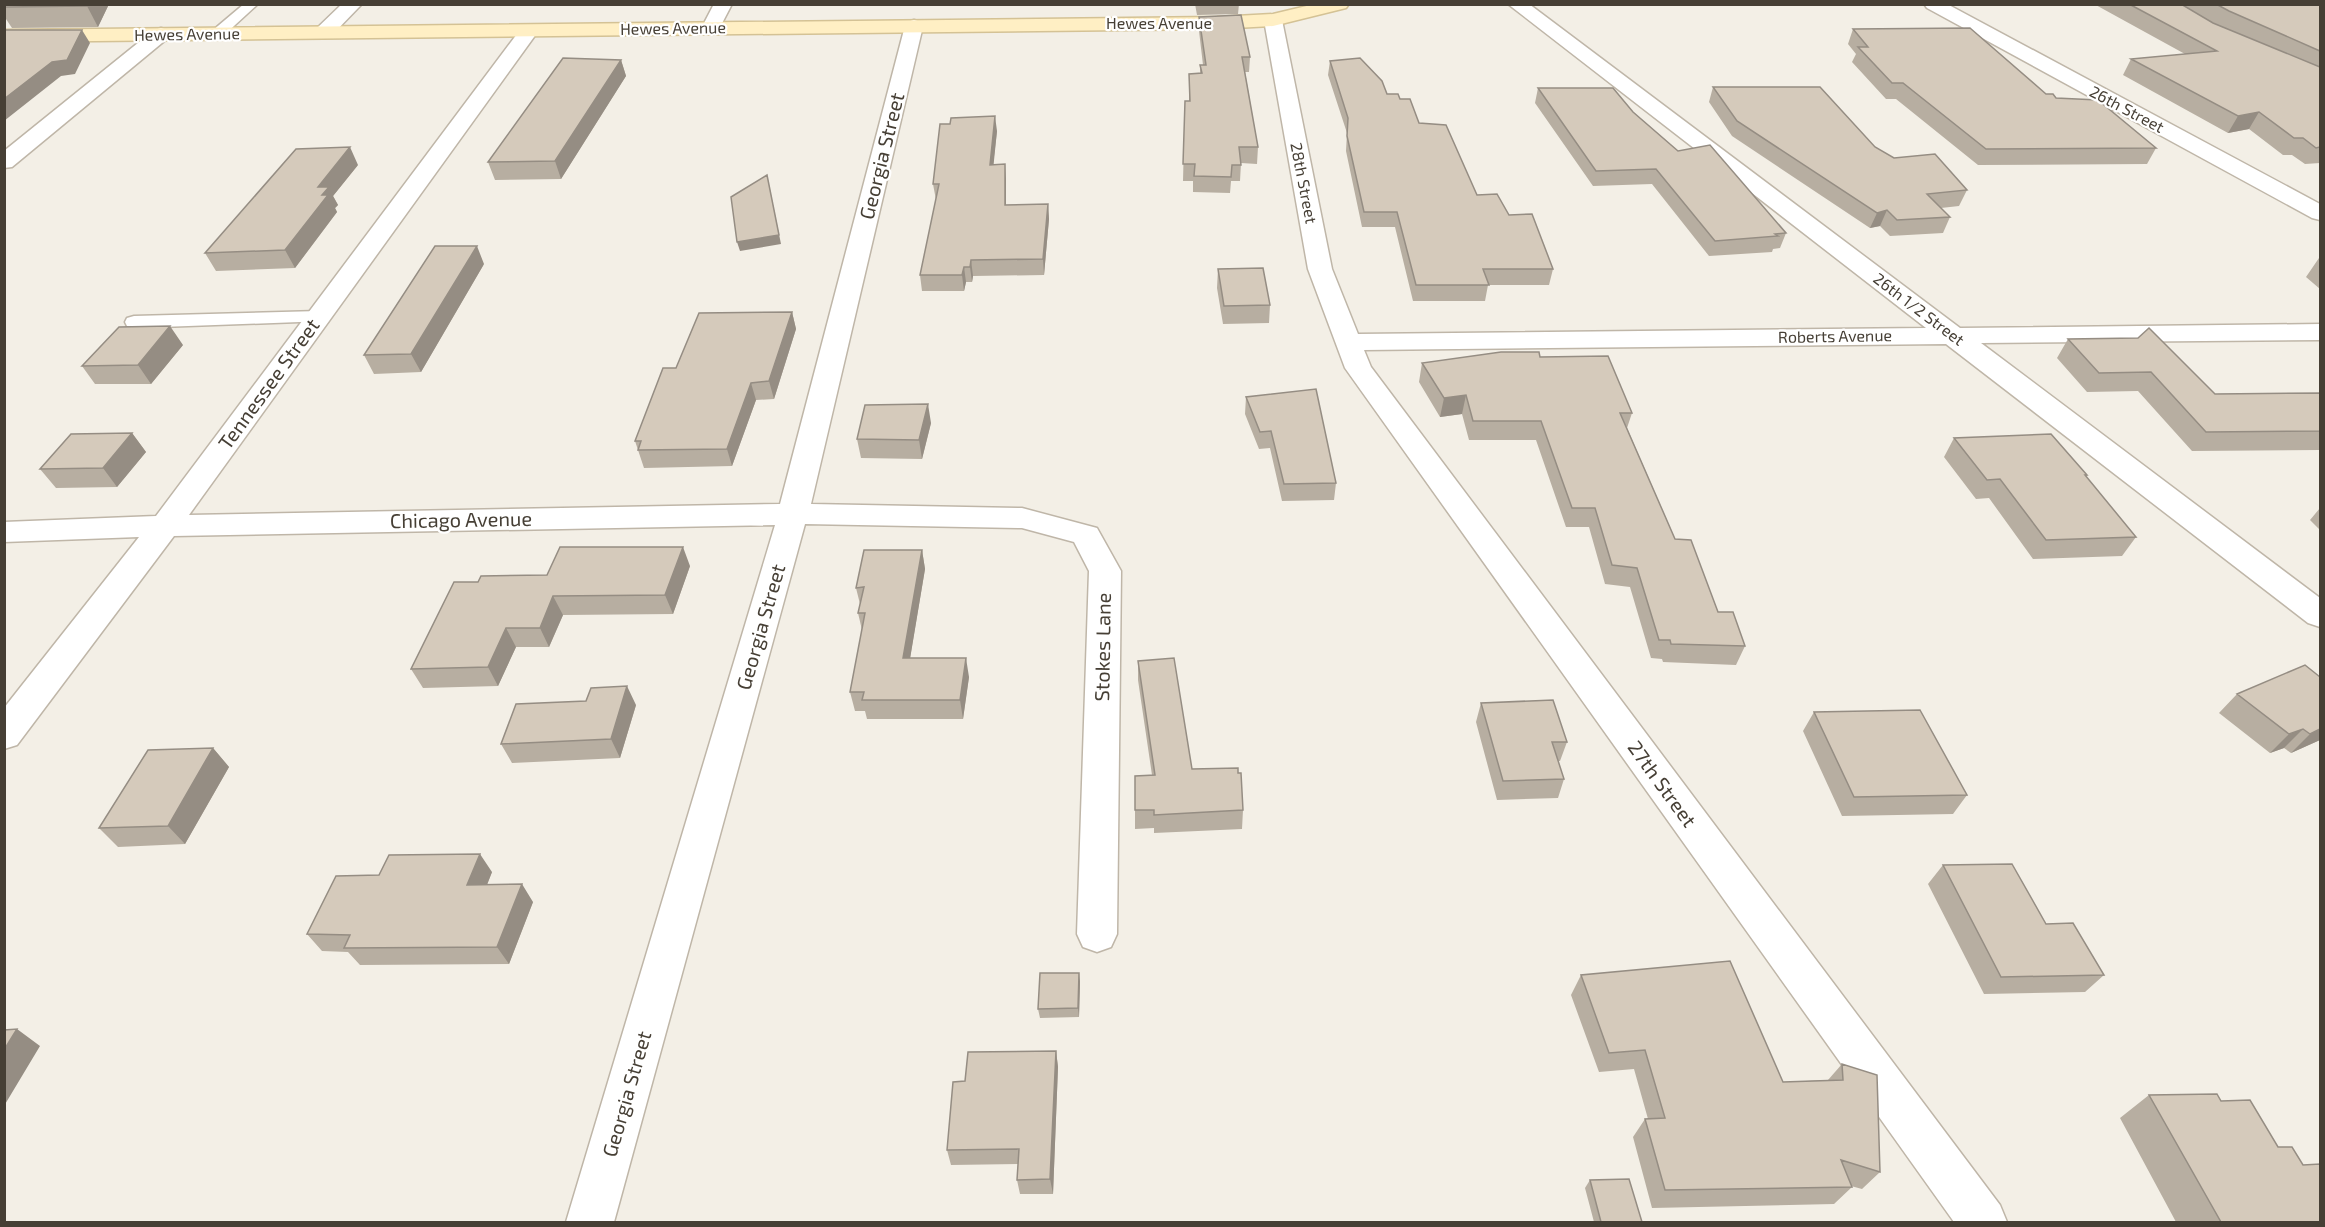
<svg xmlns="http://www.w3.org/2000/svg" width="2325" height="1227" font-family="'Exo 2',sans-serif">
<style>
.lines{fill:none;stroke-linecap:round;stroke-linejoin:round}
.service-casing{stroke:#bfb6a8;stroke-width:3}
.minor-casing{stroke:#bfb6a8;stroke-width:3}
.secondary-casing{stroke:#d4c295;stroke-width:3}
.service{fill:#fff;fill-rule:evenodd}
.minor{fill:#fff;fill-rule:evenodd}
.secondary{fill:#ffefc4;fill-rule:evenodd}
.wall{fill:#b7aea1}
.shaded-wall{fill:#958d83}
.building{fill:#d5cabb;stroke:#958d83;stroke-width:1.5}
.labels{text-anchor:middle;stroke-width:4.5;stroke-linejoin:round;paint-order:stroke}
.far-street-label{font-size:16px;fill:#463f35;stroke:#fff}
.street-label{font-size:20px;fill:#463f35;stroke:#fff}
</style>
<rect width="100%" height="100%" fill="#f3efe6"/>
<g class="lines">
<!-- service casing -->
<g class="service-casing">
<path id="service" d="M244,4H258L222,37H212L210,34L212,31Z
M319,311L326,313L328,317L326,321L134,328L127,326L125,322L127,318L134,316Z"/>
</g>
<!-- minor casing -->
<g class="minor-casing">
<path id="minor" d="M342,4H362L330,37H316L314,33L316,29Z
M714,4H732L718,31H704L702,27Z
M1508,4H1529L1960,328L2320,324V340L1981,343L2320,598V627L2308,623L1946,344L1364,350L1371,367L2000,1205L2007,1222H1954L1345,368L1308,269L1264,20L1267,16H1279L1282,20L1332,269L1358,334L1926,328Z
M1924,4H1947L2320,204V220L2312,218L1927,8Z
M914,20L921,22L923,26L811,504L1022,508L1097,528L1121,571L1117,934L1111,947L1097,952L1083,947L1077,934L1089,571L1074,542L1022,528L805,524L614,1222H566L775,525L174,536L17,745L4,749V708L139,537L4,542V522L156,516L523,26H537L539,30L189,515L780,504L905,26L907,22Z
M161,28L168,30L170,34L168,38L12,167L4,168V151L154,30Z"/>
</g>
<!-- secondary casing -->
<g class="secondary-casing">
<path id="secondary" d="M1315,4H1349L1346,8L1273,26L1217,29L4,42V30L1217,17L1273,14Z"/>
</g>
<!-- service -->
<use href="#service" class="service"/>
<!-- minor -->
<use href="#minor" class="minor"/>
<!-- secondary -->
<use href="#secondary" class="secondary"/>
</g>
<!-- wall -->
<path class="wall" d="M4,4H109L98,27L12,28L4,16Z
M1195,4H1239L1238,14L1197,15Z
M2094,4H2320V163L2305,164L2292,155H2283L2249,129L2228,133L2123,75L2131,59L2185,54Z
M1199,17L1250,57L1249,72H1245L1258,147L1257,164L1241,163L1240,181H1231L1230,193L1193,192V181H1183L1185,101H1189V74L1200,73V65H1203L1199,31Z
M1853,29L2056,98L2156,148L2147,164L1978,165L1896,99H1886L1852,62L1856,54L1848,44Z
M621,60L626,76L561,179L495,180L488,162Z
M1330,61L1387,94L1400,99L1477,195L1509,215L1553,269L1549,285H1488L1485,301H1413L1395,227H1362L1346,151L1347,133L1328,75Z
M1713,87L1875,147L1894,158L1967,190L1959,206L1941,208L1950,217L1943,233L1890,236L1880,226L1870,228L1732,136L1709,102Z
M1538,88L1633,112L1678,151L1786,233L1780,248L1773,249L1772,252L1709,256L1652,184L1593,186L1535,103Z
M950,124L997,131L993,165L1006,179V205L1048,204L1049,219L1044,275L973,276L972,282H966L964,291H922L920,275L936,200L933,184Z
M358,165L333,196L338,205L335,208L337,212L295,268L216,271L205,253Z
M2319,258H2320V289L2306,277Z
M484,264L421,372L374,374L364,355Z
M1218,269L1270,305L1269,323L1223,324L1217,288Z
M792,312L796,329L774,399L756,400L732,466L644,468L635,441L676,368Z
M2068,339L2215,394L2320,393V450L2192,451L2138,391L2087,392L2057,358Z
M183,345L151,384H95L82,366Z
M1540,357L1632,413L1627,428L1675,539L1718,612L1745,646L1736,665L1663,662L1662,659L1651,658L1630,587L1605,584L1589,527H1566L1536,440H1469L1462,414L1440,417L1419,382L1422,363Z
M1246,397L1336,483L1334,500L1282,501L1270,448L1259,449L1245,414Z
M931,423L922,459L861,458L857,439Z
M132,433L146,452L117,487L56,488L40,469Z
M1954,438L2087,475L2086,477L2136,537L2122,556L2033,559L1989,498L1976,499L1944,457Z
M2320,508V530L2310,520Z
M922,550L925,569L910,658L969,677L963,719H867L865,711H855L850,692L862,630L858,613L860,604L856,588Z
M690,566L673,614L563,615L549,647H516L498,686L423,688L411,669L478,582L547,575Z
M1138,661L1192,769L1243,810L1242,829L1154,833V828L1135,829V776L1152,775L1138,680Z
M2320,677V740L2291,753L2284,748L2270,753L2219,713L2237,694Z
M1481,703L1567,742L1560,761H1558L1564,779L1558,798L1497,800L1476,722Z
M636,705L620,758L512,763L501,744Z
M1814,712L1967,795L1953,814L1842,816L1803,731Z
M213,748L229,767L185,844L118,847L99,828Z
M1943,865L2046,924L2104,975L2085,992L1984,994L1928,884Z
M492,872L487,885L533,902L509,964L360,965L348,952L322,951L307,934L379,875Z
M1581,975L1783,1082L1828,1080L1842,1064L1880,1172L1862,1189L1851,1186L1852,1187L1834,1204L1652,1208L1633,1137L1645,1119H1648L1634,1069L1599,1072L1571,995Z
M1080,981L1079,1017L1040,1018L1038,1009Z
M1056,1051L1058,1067L1053,1194H1020L1017,1180L1018,1164L951,1165L947,1150L965,1081Z
M2149,1095L2221,1101L2278,1147L2303,1165L2320,1222H2176L2120,1118Z
M1590,1180L1642,1222H1594L1585,1188Z"/>
<!-- shaded-wall -->
<path class="shaded-wall" d="M87,4H109L98,27L87,6Z
M82,30L90,43L75,74L61,76L4,121V99Z
M621,60L626,76L561,179L555,161Z
M2259,112L2249,129L2228,133L2238,116Z
M995,116L997,131L992,180L990,165Z
M350,147L358,165L333,196L338,205L335,208L337,212L295,268L285,250L318,187Z
M1005,164L1006,179V220L1005,205Z
M767,175L781,244L740,251L737,242Z
M1048,204L1049,219L1044,275L1043,259Z
M1887,210L1880,226L1870,228L1877,213Z
M477,246L484,264L421,372L411,354Z
M971,260L973,276L972,282L970,267Z
M964,267L966,282L964,291L962,275Z
M792,312L796,329L774,399L769,381Z
M170,326L183,345L151,384L138,365Z
M751,383L756,400L732,466L727,449Z
M1466,395L1462,414L1440,417L1444,398Z
M928,404L931,423L922,459L919,440Z
M132,433L146,452L117,487L103,468Z
M683,547L690,566L673,614L665,595Z
M922,550L925,569L907,677L903,658Z
M553,596L563,615L549,647L540,628Z
M506,628L516,647L498,686L488,667Z
M966,658L969,677L963,719L960,700Z
M627,686L636,705L620,758L611,739Z
M2303,729L2284,748L2270,753L2289,734Z
M2320,729V740L2291,753L2310,734Z
M213,748L229,767L185,844L168,826Z
M480,854L492,872L480,902L467,885Z
M522,884L533,902L509,964L497,947Z
M1079,973L1080,981L1079,1017L1078,1008Z
M17,1029L40,1046L4,1106V1050Z
M1056,1051L1058,1067L1053,1194L1050,1179Z"/>
<!-- building -->
<path class="building" d="M4,4H87V6L4,7Z
M2129,4H2181L2213,23L2320,67V147L2316,148L2303,138H2294L2259,112L2238,116L2131,59L2217,51Z
M2216,4H2320V51L2229,11Z
M1241,15L1250,57H1242L1258,147H1239L1241,165H1232L1231,177L1194,176L1195,164H1183L1185,101H1190L1189,74L1202,73L1200,65H1206L1199,17Z
M1970,28L2046,94H2053L2056,98L2098,100L2156,148L1986,149L1903,83H1892L1858,47H1868L1853,29Z
M4,30H82L67,60L52,62L4,99Z
M563,58L621,60L555,161L488,162Z
M1360,58L1382,81L1387,94H1398L1400,99H1410L1419,123L1446,125L1477,195L1497,194L1509,215L1532,214L1553,269H1483L1489,285H1416L1397,212H1364L1347,136L1348,118L1330,61Z
M1713,87H1820L1875,147L1894,158L1935,154L1967,190L1927,194L1950,217L1897,220L1887,210L1877,213L1737,121Z
M1538,88H1613L1633,112L1678,151L1710,145L1786,233L1775,234L1778,236L1715,241L1656,169L1596,171Z
M995,116L990,165L1005,164V205L1048,204L1043,259L971,260L970,267H964L962,275H920L939,184H933L940,124H950L951,118Z
M350,147L318,187H329L322,195H328L285,250L205,253L296,149Z
M767,175L779,235L737,242L731,197Z
M435,246H477L411,354L364,355Z
M1263,268L1270,305L1224,306L1218,269Z
M792,312L769,381L751,383L727,449L638,450L641,441H635L663,368H676L699,313Z
M170,326L138,365L82,366L119,327Z
M2149,328L2215,394L2320,393V431L2206,432L2151,372L2099,373L2068,339L2138,338Z
M1501,352H1539L1540,357L1608,356L1632,413H1620L1675,539L1691,540L1718,612H1733L1745,646L1671,644L1670,640H1659L1637,568L1612,565L1595,508H1572L1541,421H1473L1466,395L1444,398L1422,363Z
M1316,389L1336,483L1284,484L1271,431L1260,432L1246,397Z
M928,404L919,440L857,439L865,405Z
M132,433L103,468L40,469L71,434Z
M2051,434L2087,475H2085L2136,537L2046,540L2000,479L1987,480L1954,438Z
M560,547H683L665,595L553,596L540,628H506L488,667L411,669L454,582H478L481,576L547,575Z
M864,550H922L903,658H966L960,700H862L864,692H850L865,613H858L864,587L856,588Z
M1174,658L1192,769L1238,768V773H1241L1243,810L1154,815V810H1135V776L1155,775L1138,661Z
M2305,665L2320,677V729L2310,734L2303,729L2289,734L2237,694Z
M627,686L611,739L501,744L516,704L586,701L591,688Z
M1553,700L1567,742H1552L1564,779L1503,781L1481,703Z
M1920,710L1967,795L1854,797L1814,712Z
M213,748L168,826L99,828L148,750Z
M480,854L467,885L522,884L497,947L344,948L350,935L307,934L336,876L379,875L389,855Z
M2012,864L2046,924L2073,923L2104,975L2001,977L1943,865Z
M1730,961L1783,1082L1843,1080L1842,1064L1877,1075L1880,1172L1841,1160L1852,1187L1665,1190L1645,1119L1665,1118L1645,1050L1609,1053L1581,975Z
M1040,973H1079L1078,1008L1038,1009Z
M17,1029L4,1050V1030Z
M1056,1051L1050,1179L1017,1180L1019,1149L947,1150L953,1082L965,1081L968,1052Z
M2217,1094L2221,1101L2250,1100L2278,1147H2292L2303,1165L2320,1164V1222H2221L2149,1095Z
M1629,1179L1642,1222H1601L1590,1180Z"/>
<g class="labels">
<!-- far-street labels -->
<g class="far-street-label">
<text x="1159" y="29">Hewes Avenue</text>
<text transform="translate(673 28) rotate(-1)" y="6">Hewes Avenue</text>
<text transform="translate(187 34) rotate(-1)" y="6">Hewes Avenue</text>
<text transform="translate(2127 109) rotate(28)" y="6">26th Street</text>
<text transform="translate(1304 183) rotate(79)" y="6">28th Street</text>
<text transform="translate(1919 309) rotate(37)" y="6">26th 1/2 Street</text>
<text transform="translate(1835 336) rotate(-1)" y="6">Roberts Avenue</text>
</g>
<!-- street labels -->
<g class="street-label">
<text transform="translate(882 156) rotate(-76)" y="7">Georgia Street</text>
<text transform="translate(269 384) rotate(-54)" y="7">Tennessee Street</text>
<text transform="translate(461 520) rotate(-1)" y="7">Chicago Avenue</text>
<text transform="translate(761 627) rotate(-74)" y="7">Georgia Street</text>
<text transform="translate(1103 647) rotate(-89)" y="7">Stokes Lane</text>
<text transform="translate(1662 784) rotate(54)" y="7">27th Street</text>
<text transform="translate(627 1094) rotate(-74)" y="7">Georgia Street</text>
</g>
</g>
<!-- border -->
<rect width="2325" height="1227" fill="none" stroke="#463f35" stroke-width="12"/>
</svg>
